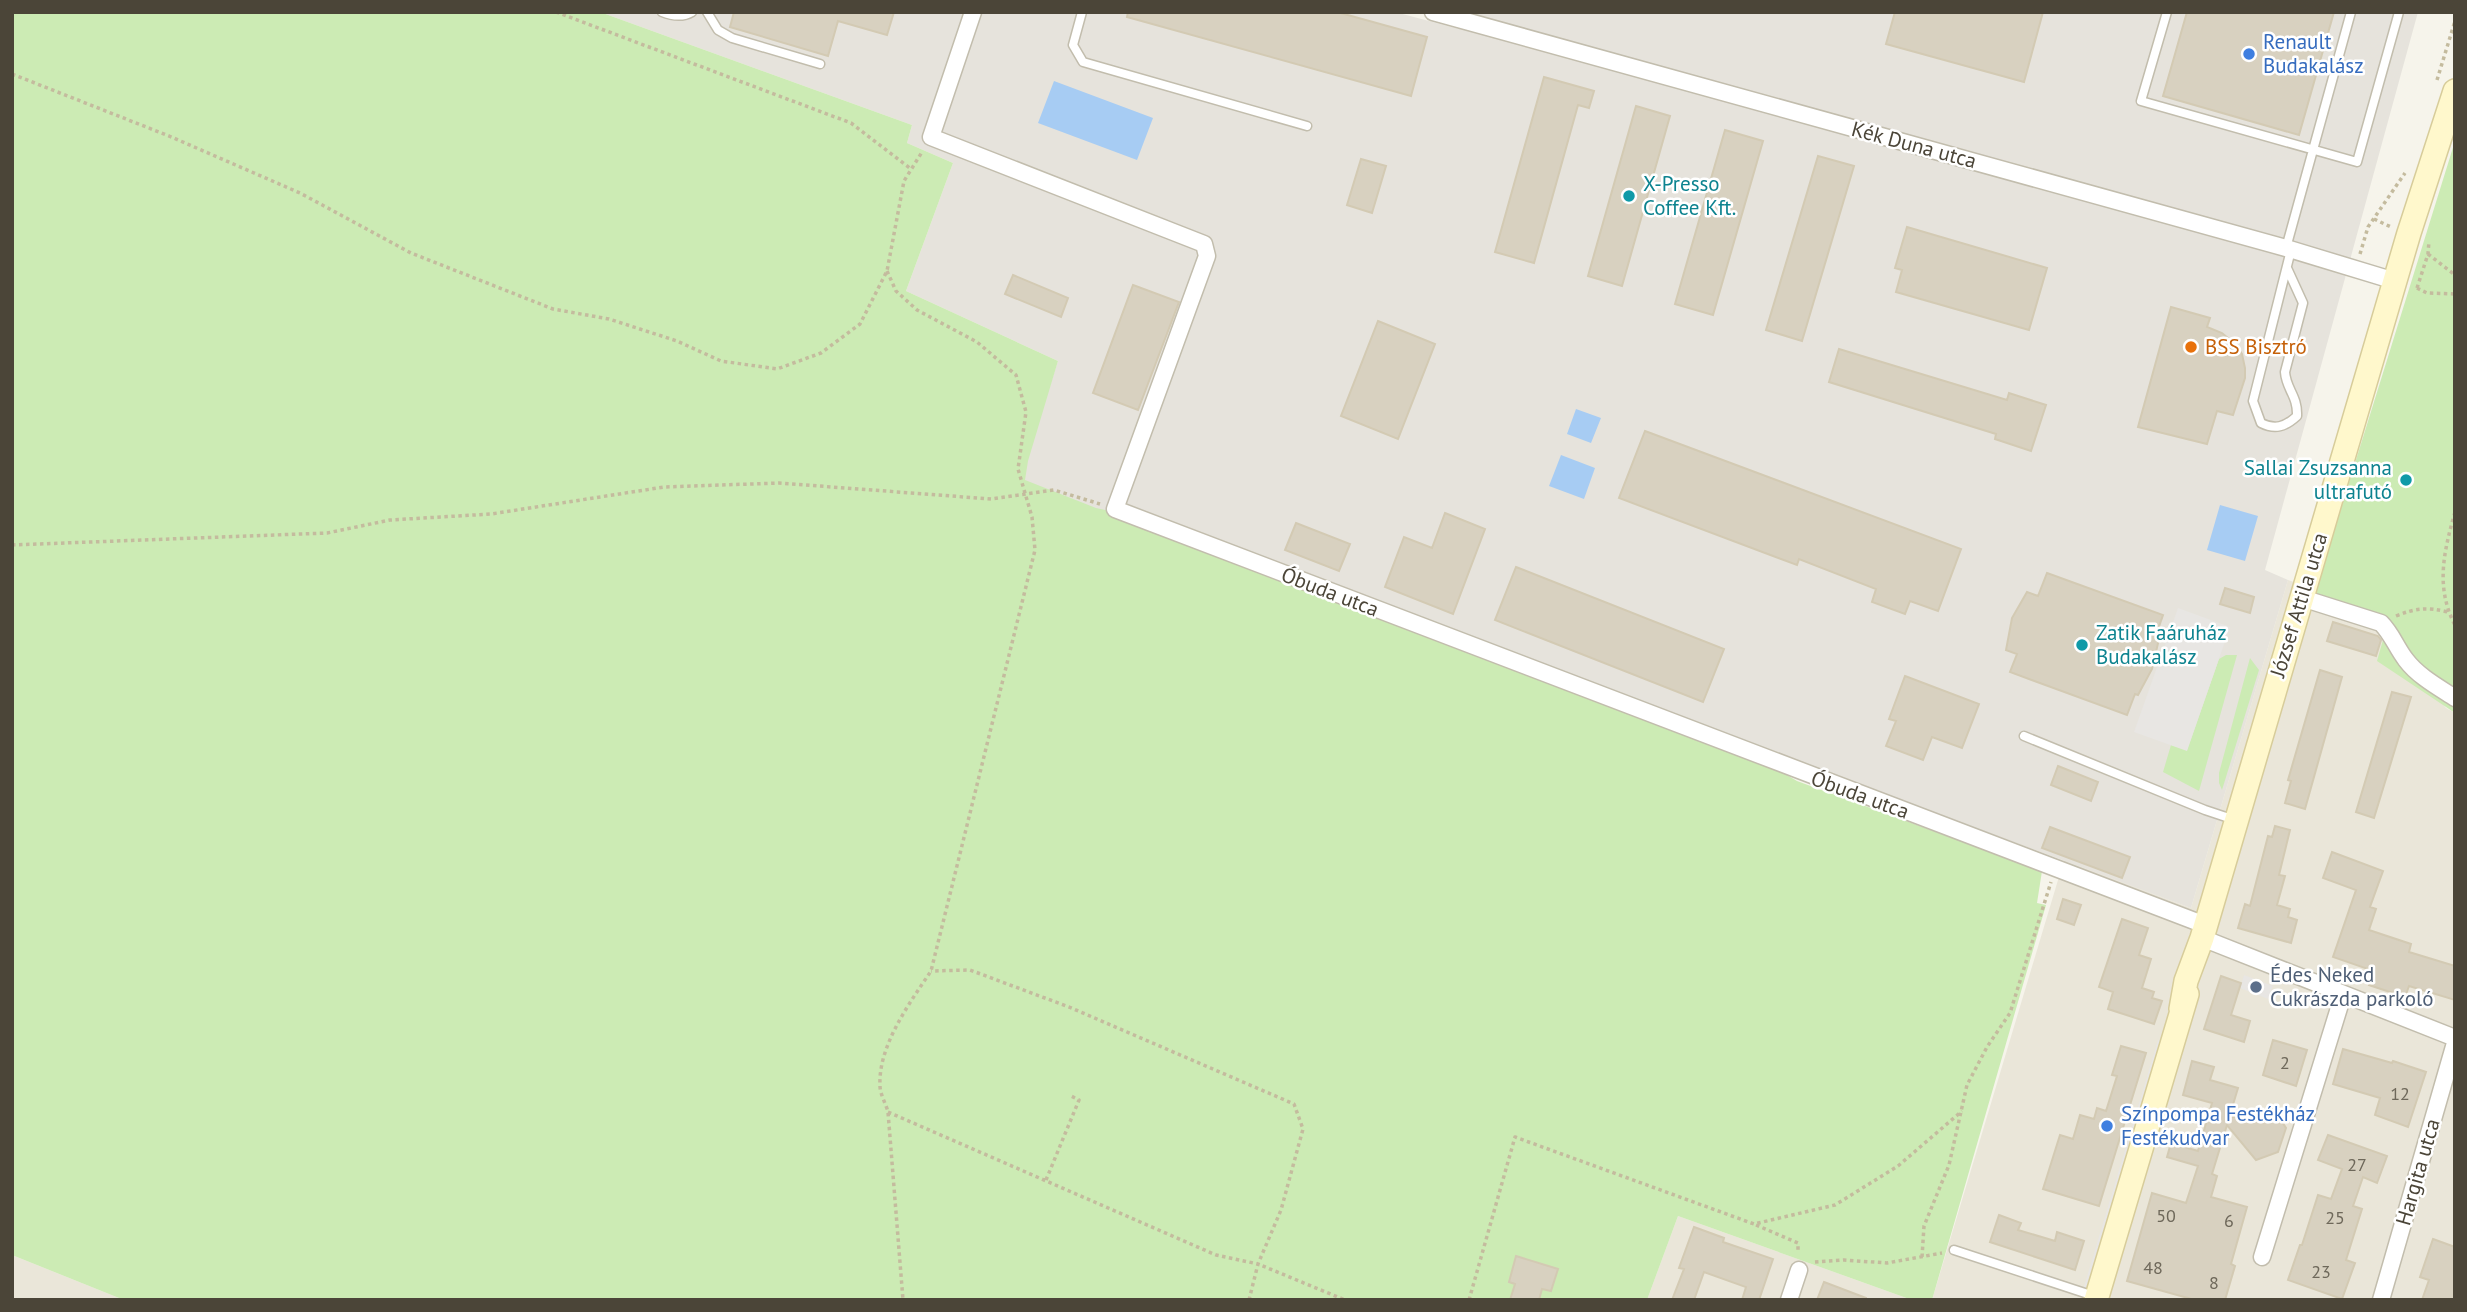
<svg xmlns="http://www.w3.org/2000/svg" width="2467" height="1312" font-family="'PT Sans',sans-serif">
<style>
.residential{fill:#eae6d9}
.industrial{fill:#e6e3dc}
.green{fill:#ccebb4}
.parking{fill:#e8e6e3}
.water{fill:#a7ccf3}
.building{fill:#d8d1c0;stroke:#d3cab3;stroke-width:2}
.lines{fill:none;stroke-linecap:round;stroke-linejoin:round}
.service-casing{stroke:#c2bdad;stroke-width:11}
.minor-casing{stroke:#c2bdad;stroke-width:19}
.secondary-casing{stroke:#d7cc9a;stroke-width:26}
.path{stroke:#c4bb9e;stroke-width:3.5;stroke-dasharray:3.5 3.5;stroke-linecap:butt}
.service{stroke:#fff;stroke-width:8}
.minor{stroke:#fff;stroke-width:16}
.secondary{stroke:#fff8cc;stroke-width:23}
.shop-dot{fill:#3f7fe0;stroke:#fff;stroke-width:2.5}
.culture-dot{fill:#0f9aa8;stroke:#fff;stroke-width:2.5}
.food-dot{fill:#e8710a;stroke:#fff;stroke-width:2.5}
.service-dot{fill:#5c6f8a;stroke:#fff;stroke-width:2.5}
.labels{text-anchor:middle;stroke-width:5;stroke-linejoin:round;paint-order:stroke}
.number-label{font-size:18px;fill:#6e685a}
.shop-label{font-size:21px;fill:#366cbe;stroke:#fff;text-anchor:start}
.street-label{font-size:21px;fill:#4b4538;stroke:#fff}
.culture-label{font-size:21px;fill:#0d838f;stroke:#fff;text-anchor:start}
.food-label{font-size:21px;fill:#c56008;stroke:#fff;text-anchor:start}
.service-label{font-size:21px;fill:#4e5e75;stroke:#fff;text-anchor:start}
</style>
<rect width="100%" height="100%" fill="#f6f4eb"/>
<!-- residential -->
<path class="residential" d="M2288,580L2315,589L2385,633L2446,708L2455,713V1300H1932L2064,860L2191,908Z
M1678,1216L1912,1300H1647Z
M12,1255L124,1300H12Z"/>
<!-- industrial -->
<path class="industrial" d="M600,12H1395L1459,29L1464,12H2418L2265,570L2288,580L2191,908L1780,755L1018,484L1058,361L906,291L953,163L907,143L912,125Z"/>
<!-- green -->
<path class="green" d="M12,12H600L912,125L907,143L953,163L906,291L1058,361L1028,461L1025,480L1096,508L1119,513L1768,764L1797,781L2042,871L2037,903L2046,905L1932,1300H1912L1678,1216L1647,1300H124L12,1255Z
M2455,141V713L2377,661L2385,633L2310,608Z
M2226,655H2237L2199,791L2163,772L2171,745L2187,750L2219,659Z
M2250,658L2259,670L2222,790L2219,783V773Z"/>
<!-- parking -->
<path class="parking" d="M2178,608L2230,627L2187,751L2134,732Z
M2244,975L2273,986L2268,999L2240,988Z
M2158,1040L2165,1042L2087,1300H2080Z"/>
<!-- water -->
<path class="water" d="M1054,81L1153,118L1137,160L1038,123Z
M1576,409L1601,418L1591,443L1567,434Z
M1561,455L1595,468L1584,499L1549,486Z
M2220,505L2258,516L2245,561L2207,550Z"/>
<!-- building -->
<path class="building" d="M734,12H894L887,35L838,21L828,56L730,27Z
M1128,12H1337L1427,37L1411,96L1127,17Z
M1895,12H2043L2024,82L1886,44Z
M2187,12H2334L2299,135L2163,96Z
M1544,77L1594,91L1589,108L1578,105L1534,263L1495,252Z
M1636,106L1670,116L1622,286L1588,276Z
M1725,130L1763,141L1713,315L1675,304Z
M1818,156L1854,166L1802,341L1766,330Z
M1361,159L1386,166L1372,213L1347,205Z
M1907,227L2047,268L2029,330L1896,292L1902,270L1895,268Z
M1013,275L1068,298L1061,317L1005,294Z
M1133,285L1179,302L1138,410L1093,393Z
M2171,307L2210,318L2207,327L2222,333L2234,343L2242,354L2245,368V378L2233,415L2217,411L2207,444L2138,427Z
M1378,321L1435,344L1398,439L1341,416Z
M1839,349L2007,400L2009,393L2046,405L2031,451L1995,439L1996,434L1829,382Z
M1645,431L1961,549L1938,611L1910,601L1905,614L1872,602L1876,589L1799,559L1797,565L1619,498Z
M1445,513L1485,529L1453,614L1385,587L1404,537L1432,548Z
M1296,523L1350,544L1339,571L1285,550Z
M1516,567L1724,649L1703,702L1495,620Z
M2047,573L2163,615L2155,638L2159,639L2152,669L2138,695L2135,694L2127,715L2010,672L2017,654L2006,650L2012,618L2027,592L2038,596Z
M2225,588L2254,597L2250,613L2220,604Z
M2333,622L2378,636L2381,640L2376,656L2327,641Z
M2320,670L2342,677L2305,809L2285,803L2291,781L2288,780Z
M1905,676L1979,704L1962,748L1932,737L1923,760L1886,746L1896,721L1889,719Z
M2392,692L2411,697L2374,818L2356,812Z
M2058,766L2098,782L2091,801L2051,785Z
M2275,826L2290,830L2279,875L2285,876L2277,905L2290,909L2288,917L2297,920L2291,943L2238,928L2245,904L2250,906L2268,836L2272,837Z
M2050,827L2130,857L2122,878L2042,848Z
M2332,852L2383,871L2370,907L2376,909L2369,930L2411,944L2409,952L2455,966V1000L2409,986L2405,997L2369,985L2374,971L2333,957L2356,890L2323,878Z
M2063,899L2081,905L2074,925L2057,919Z
M2122,919L2148,928L2139,955L2151,959L2142,988L2154,992L2152,998L2162,1001L2154,1024L2108,1009L2113,992L2099,987Z
M2221,976L2241,983L2231,1015L2250,1021L2244,1042L2204,1029Z
M2273,1040L2307,1050L2296,1086L2263,1075Z
M2121,1046L2146,1053L2099,1206L2043,1189L2060,1135L2073,1139L2080,1115L2094,1119L2097,1108L2106,1111L2117,1076L2112,1075Z
M2343,1049L2392,1063L2393,1061L2426,1072L2408,1127L2375,1115L2380,1098L2333,1084Z
M2192,1061L2214,1067L2210,1080L2238,1088L2229,1118L2273,1108L2286,1128L2278,1152L2256,1160L2227,1125L2212,1174L2217,1176L2211,1197L2247,1207L2231,1264L2235,1266L2225,1300H2195L2127,1281L2152,1193L2186,1203L2198,1166L2167,1157L2171,1143L2198,1151L2212,1103L2183,1095Z
M2328,1135L2387,1156L2377,1183L2363,1177L2353,1206L2362,1209L2346,1260L2355,1263L2342,1299L2288,1280L2300,1245H2302L2318,1195L2331,1199L2342,1169L2318,1160Z
M1999,1215L2021,1223L2018,1230L2055,1241L2057,1232L2084,1241L2075,1270L1990,1242Z
M1694,1227L1724,1238L1723,1242L1773,1259L1759,1300H1742L1746,1287L1704,1272L1694,1300H1672L1684,1269L1679,1268Z
M2433,1239L2455,1247V1300H2422L2429,1280L2420,1277Z
M1516,1256L1558,1269L1551,1291L1542,1289L1539,1300H1510L1515,1284L1509,1282Z
M1824,1282L1866,1298V1300H1817Z"/>
<g class="lines">
<!-- service casing -->
<g class="service-casing">
<path id="service" d="M662,12C672,16 682,18 692,12
M707,12L718,30L732,38L820,64
M1082,12L1073,45L1083,62L1307,126
M2167,12L2141,101L2357,162L2399,12
M2286,248L2351,12
M2287,268L2303,303L2285,372C2286,389 2298,396 2297,416C2285,427 2275,430 2261,423L2253,401L2291,250
M2024,736L2205,810L2235,820
M1954,1250L2094,1296"/>
</g>
<!-- minor casing -->
<g class="minor-casing">
<path id="minor" d="M973,12L931,137L1204,244L1207,256L1115,509L2205,925
M1433,12L2286,248L2395,281
M2302,598L2381,623C2392,634 2396,647 2406,660C2418,676 2438,687 2455,698
M2202,938L2455,1038
M2262,1257L2343,995
M1789,1300L1799,1270
M2381,1300L2455,1043"/>
</g>
<!-- secondary casing -->
<g class="secondary-casing">
<path id="secondary" d="M2181,1009L2186,981L2202,938L2409,233L2455,91
M2096,1300L2187,994"/>
</g>
<!-- path -->
<path class="path" d="M556,12L851,123L911,169
M12,74L169,136L300,193L411,253L553,309L609,319L677,341L721,361L777,369L821,353L860,324L887,271L904,181L922,152
M2437,80L2455,21
M2374,219L2391,227
M2360,254L2368,227L2405,173
M2428,254L2455,275
M887,271L896,291L917,310L977,342L1016,375L1026,412L1018,469L1032,517L1035,550L931,971C909,1004 878,1046 880,1086C880,1094 886,1104 888,1112L903,1300
M2417,288L2428,254L2429,241
M2417,288L2427,293L2455,294
M2455,512C2444,551 2435,587 2455,625
M12,545L327,533L390,520L491,514L664,487L779,483L991,499L1054,490L1100,504
M2396,616C2415,608 2428,607 2448,612
M888,1112L1216,1255L1258,1264L1281,1210L1303,1129L1294,1104L1069,1007L970,970L931,971
M1046,1180L1079,1100L1071,1096
M1756,1225L1798,1243V1252
M1922,1257L1924,1226L1949,1165L1967,1085L1987,1047L2010,1013L2051,882
M1815,1262L1844,1260L1887,1263L1942,1253
M1249,1300L1258,1264L1345,1300
M1469,1300L1515,1137L1754,1224L1835,1205L1898,1166L1962,1111"/>
<!-- service -->
<use href="#service" class="service"/>
<!-- minor -->
<use href="#minor" class="minor"/>
<!-- secondary -->
<use href="#secondary" class="secondary"/>
</g>
<!-- markers -->
<g class="shop-dot">
<circle cx="2249" cy="54" r="7"/>
<circle cx="2107" cy="1126" r="7"/>
</g>
<g class="culture-dot">
<circle cx="1629" cy="196" r="7"/>
<circle cx="2406" cy="480" r="7"/>
<circle cx="2082" cy="645" r="7"/>
</g>
<circle class="food-dot" cx="2191" cy="347" r="7"/>
<circle class="service-dot" cx="2256" cy="987" r="7"/>
<g class="labels">
<!-- number labels -->
<g class="number-label">
<text x="2285" y="1069">2</text>
<text x="2400" y="1100">12</text>
<text x="2357" y="1171">27</text>
<text x="2166" y="1222">50</text>
<text x="2335" y="1224">25</text>
<text x="2229" y="1227">6</text>
<text x="2153" y="1274">48</text>
<text x="2321" y="1278">23</text>
<text x="2214" y="1289">8</text>
</g>
<!-- shop labels -->
<g class="shop-label">
<text x="2263" y="49">Renault<tspan x="2263" dy="24">Budakalász</tspan></text>
<text x="2121" y="1121">Színpompa Festékház<tspan x="2121" dy="24">Festékudvar</tspan></text>
</g>
<!-- street labels -->
<g class="street-label">
<text transform="translate(1914 145) rotate(15)" y="7">Kék Duna utca</text>
<text transform="translate(1330 592) rotate(21)" y="7">Óbuda utca</text>
<text transform="translate(2299 605) rotate(-73)" y="7">József Attila utca</text>
<text transform="translate(1860 795) rotate(20)" y="7">Óbuda utca</text>
<text transform="translate(2418 1172) rotate(-74)" y="7">Hargita utca</text>
</g>
<!-- culture labels -->
<g class="culture-label">
<text x="1643" y="191">X-Presso<tspan x="1643" dy="24">Coffee Kft.</tspan></text>
<text x="2392" y="475" text-anchor="end">Sallai Zsuzsanna<tspan x="2392" dy="24">ultrafutó</tspan></text>
<text x="2096" y="640">Zatik Faáruház<tspan x="2096" dy="24">Budakalász</tspan></text>
</g>
<!-- food labels -->
<g class="food-label">
<text x="2205" y="354">BSS Bisztró</text>
</g>
<!-- service labels -->
<g class="service-label">
<text x="2270" y="982">Édes Neked<tspan x="2270" dy="24">Cukrászda parkoló</tspan></text>
</g>
</g>
<!-- border -->
<rect width="2467" height="1312" fill="none" stroke="#4b4538" stroke-width="28"/>
</svg>
